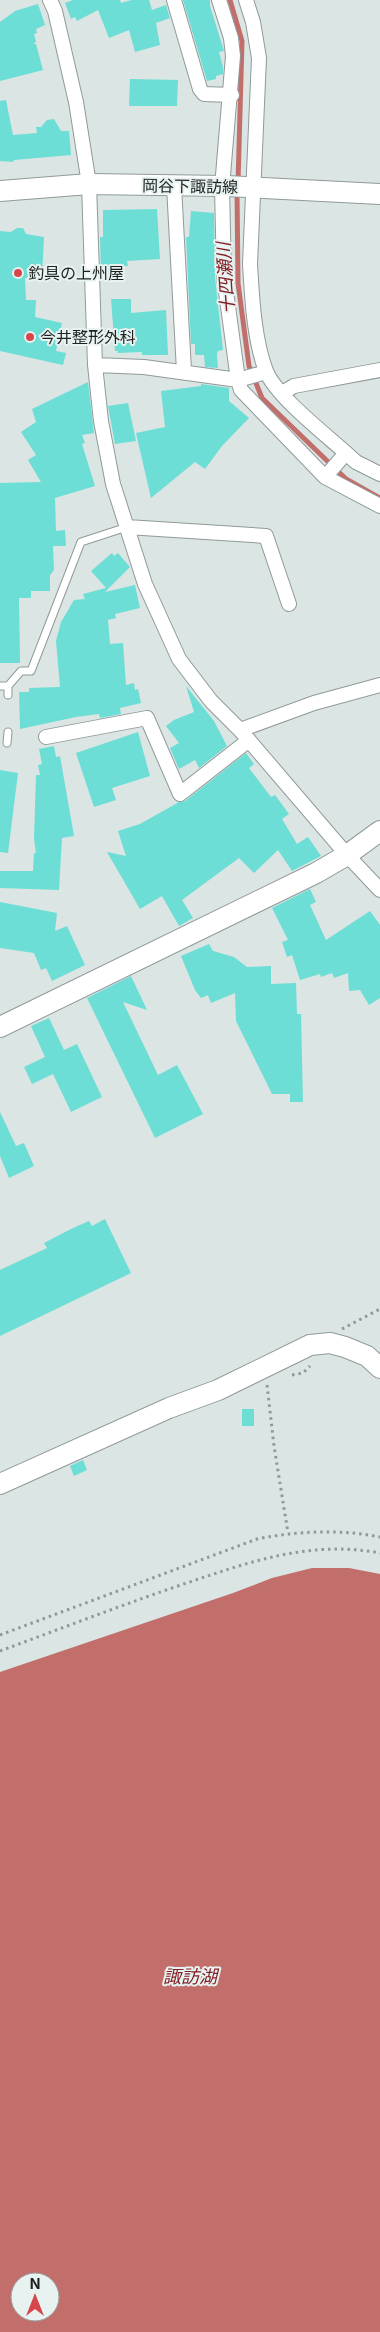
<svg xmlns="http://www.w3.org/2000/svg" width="380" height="2332" font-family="Inter,'Noto Sans JP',sans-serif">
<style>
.water{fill:#c26f6c;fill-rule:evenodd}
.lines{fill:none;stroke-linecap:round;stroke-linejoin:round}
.stream{stroke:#c26f6c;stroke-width:5}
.building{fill:#6cded5}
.lane-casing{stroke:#909a99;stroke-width:9}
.street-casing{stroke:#909a99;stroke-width:16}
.secondary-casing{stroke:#909a99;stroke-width:22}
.path{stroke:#919998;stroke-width:3;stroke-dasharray:2.5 4;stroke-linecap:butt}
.lane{stroke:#fff;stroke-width:7}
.street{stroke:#fff;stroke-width:14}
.secondary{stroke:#fff;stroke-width:20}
.poi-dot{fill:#d6464a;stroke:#e7f2f1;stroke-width:2}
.labels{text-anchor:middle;stroke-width:4;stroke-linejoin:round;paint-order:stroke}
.street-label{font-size:16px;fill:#1d2120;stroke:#e7f2f1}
.poi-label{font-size:16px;fill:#1d2120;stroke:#e7f2f1;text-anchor:start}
.water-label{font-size:18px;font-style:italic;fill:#842025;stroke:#e7f2f1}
</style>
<rect width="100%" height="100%" fill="#dae5e4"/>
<!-- water -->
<path class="water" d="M312,1568H349L380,1574V2332H0V1672L233,1593L272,1578ZM20,2282H50V2312H20Z"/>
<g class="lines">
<!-- stream -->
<path class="stream" d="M230,0L242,41L238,183
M237,191L238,283L249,366L262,398L346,479L380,498"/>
</g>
<!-- building -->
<path class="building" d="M73,0H120L121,3L132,0H149L152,10L166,5L170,18L156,23L160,45L135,52L129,30L109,38L98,10L77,21L75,17L71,19L65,3Z
M183,0H210V6L224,51L219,52L223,67V74L216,76V79L207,81Z
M38,4L45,25L36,29L37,33L34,34L36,42L33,44H36L43,70L0,81V22L15,11Z
M130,79L178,80L177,106H129Z
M6,100L13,135L37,133L36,127H41L47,120L54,119L61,131H69L71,155L14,160L13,162L0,161V101Z
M157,209L160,259L127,261L128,266H117V275H101L100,237H103V210Z
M191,211L214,213L215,277L223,350L218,351L217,354L218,368L205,367L204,355H195V344H191L186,237H189Z
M17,228H23L26,234L44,237L42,277L25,278L26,300H36L35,317L62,323L56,351L66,353L63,365L0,351V231L11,232Z
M111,299H131V313L166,310L168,355H142V352L118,353V351H115Z
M88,382L94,433L82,435L85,443L82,444L95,486L55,498L56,531L65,530L66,546H53L54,570L50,575V591H31V598H19L20,663H0V483L41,482L28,460L36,455L21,432L36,422L32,409Z
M201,384L229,388V401L249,418L222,446L205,469L195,462L151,498L136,433L165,427L161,391L201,386Z
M128,403L136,441L115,444L108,406Z
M112,553L114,556L118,553L130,567L105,592L135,585L140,608L115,614L116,618L108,620L110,644L123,643L126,685L134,683L135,690L138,689L141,703L120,708L121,714L100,718L99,714L76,717L20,729L19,692H29V688L60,687L56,641L61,622L74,600L85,599L83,594L106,588L91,571Z
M186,686L214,721L227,746L199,768L195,760L179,769L170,748L179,743L166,726L174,720L194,712Z
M138,732L150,776L112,788L116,800L94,807L76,753Z
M54,746L56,757L60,756L74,836L62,838L59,890L0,888V871H33L34,853H36L34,839L36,775H40L38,765L42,764L39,749Z
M246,753L254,764L249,768L271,797L275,795L289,814L282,819L297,844L308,837L321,856L292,871L278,850L254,873L239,858L182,900L193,918L179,926L162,896L140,909L107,852L126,856L118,831L140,824L179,802L185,801Z
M0,770L18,773L8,853L0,852Z
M310,889L316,902L310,905L326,940L370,911L380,925V998L369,1005L360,990L349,991L348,973L334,978L332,973L321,977L320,974L300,980L292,955L287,957L282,942L288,940L272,908Z
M0,902L57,913L55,931L67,926L85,965L52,981L46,968L41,970L34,953L0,948Z
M209,944L213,951L234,957L247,967L271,966V984L296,983L297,1014H301L303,1102H290V1094H272L236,1021L235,993L211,1003L208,995L201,998L195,990L181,956Z
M131,976L147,1010L123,1002L158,1075L177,1065L203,1114L155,1138L87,998Z
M49,1018L64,1050L77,1044L102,1097L71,1112L53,1074L32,1084L24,1067L45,1057L31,1026Z
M0,1112L16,1146L24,1143L34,1166L9,1178L0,1156Z
M105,1219L131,1273L0,1336V1270L47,1248L44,1243L71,1229L89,1221L92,1226Z
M242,1409H254V1426H242Z
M83,1460L87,1470L74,1476L70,1466Z"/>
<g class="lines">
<!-- lane casing -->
<g class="lane-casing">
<path id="lane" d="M0,686H8L21,671H31L81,542L127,527
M8,686V695
M7,743L8,732"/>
</g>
<!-- street casing -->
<g class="street-casing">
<path id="street" d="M50,0L55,11L76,102L89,184L95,365L101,421L113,484L145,584L179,659L211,701L240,730L347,855L380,890
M174,0L200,89L204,94L232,95
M219,0L231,38L233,56L222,187L224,277L238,380L241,390L325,477L380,506
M246,0L253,22L259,58L250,264C252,297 254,340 266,371C276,396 325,434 346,453L356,462L380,474
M174,186L184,371
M95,365L144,367L238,380L266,372
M282,393L294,386L380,370
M325,477L346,453
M127,527L266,536L289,604
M240,730L314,703L380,685
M46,737L147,718L180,794L249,740"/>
</g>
<!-- secondary casing -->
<g class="secondary-casing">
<path id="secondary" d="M0,191L89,184L226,186L380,194
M0,1027L316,873L347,855L380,831
M0,1484L169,1408L218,1390L310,1345L330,1343L345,1347L367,1356L380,1368"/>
</g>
<!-- path -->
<path class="path" d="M342,1329L380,1309
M292,1375L303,1373L310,1366
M267,1385L274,1446L288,1533
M0,1635L257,1539C297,1531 339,1529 380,1537
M0,1651C57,1630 114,1608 172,1588C241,1565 306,1539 380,1553"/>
<!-- lane -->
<use href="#lane" class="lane"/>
<!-- street -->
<use href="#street" class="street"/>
<!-- secondary -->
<use href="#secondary" class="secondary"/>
</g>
<!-- markers -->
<g class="poi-dot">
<circle cx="18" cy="273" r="5"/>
<circle cx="30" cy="337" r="5"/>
</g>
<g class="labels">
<!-- street labels -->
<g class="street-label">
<text transform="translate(190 186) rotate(1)" y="6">岡谷下諏訪線</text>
</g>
<!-- poi labels -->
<g class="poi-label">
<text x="28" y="279">釣具の上州屋</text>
<text x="40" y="343">今井整形外科</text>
</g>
<!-- water labels -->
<g class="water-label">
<text transform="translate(226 278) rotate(-94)" y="6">十四瀬川</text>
<text x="190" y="1983">諏訪湖</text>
</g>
</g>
<!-- north arrow -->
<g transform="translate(35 2297)"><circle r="24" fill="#e7f2f1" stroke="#969e9d"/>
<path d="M0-4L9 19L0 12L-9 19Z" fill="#d6464a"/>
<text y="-8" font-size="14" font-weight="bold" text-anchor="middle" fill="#1d2120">N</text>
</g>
</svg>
